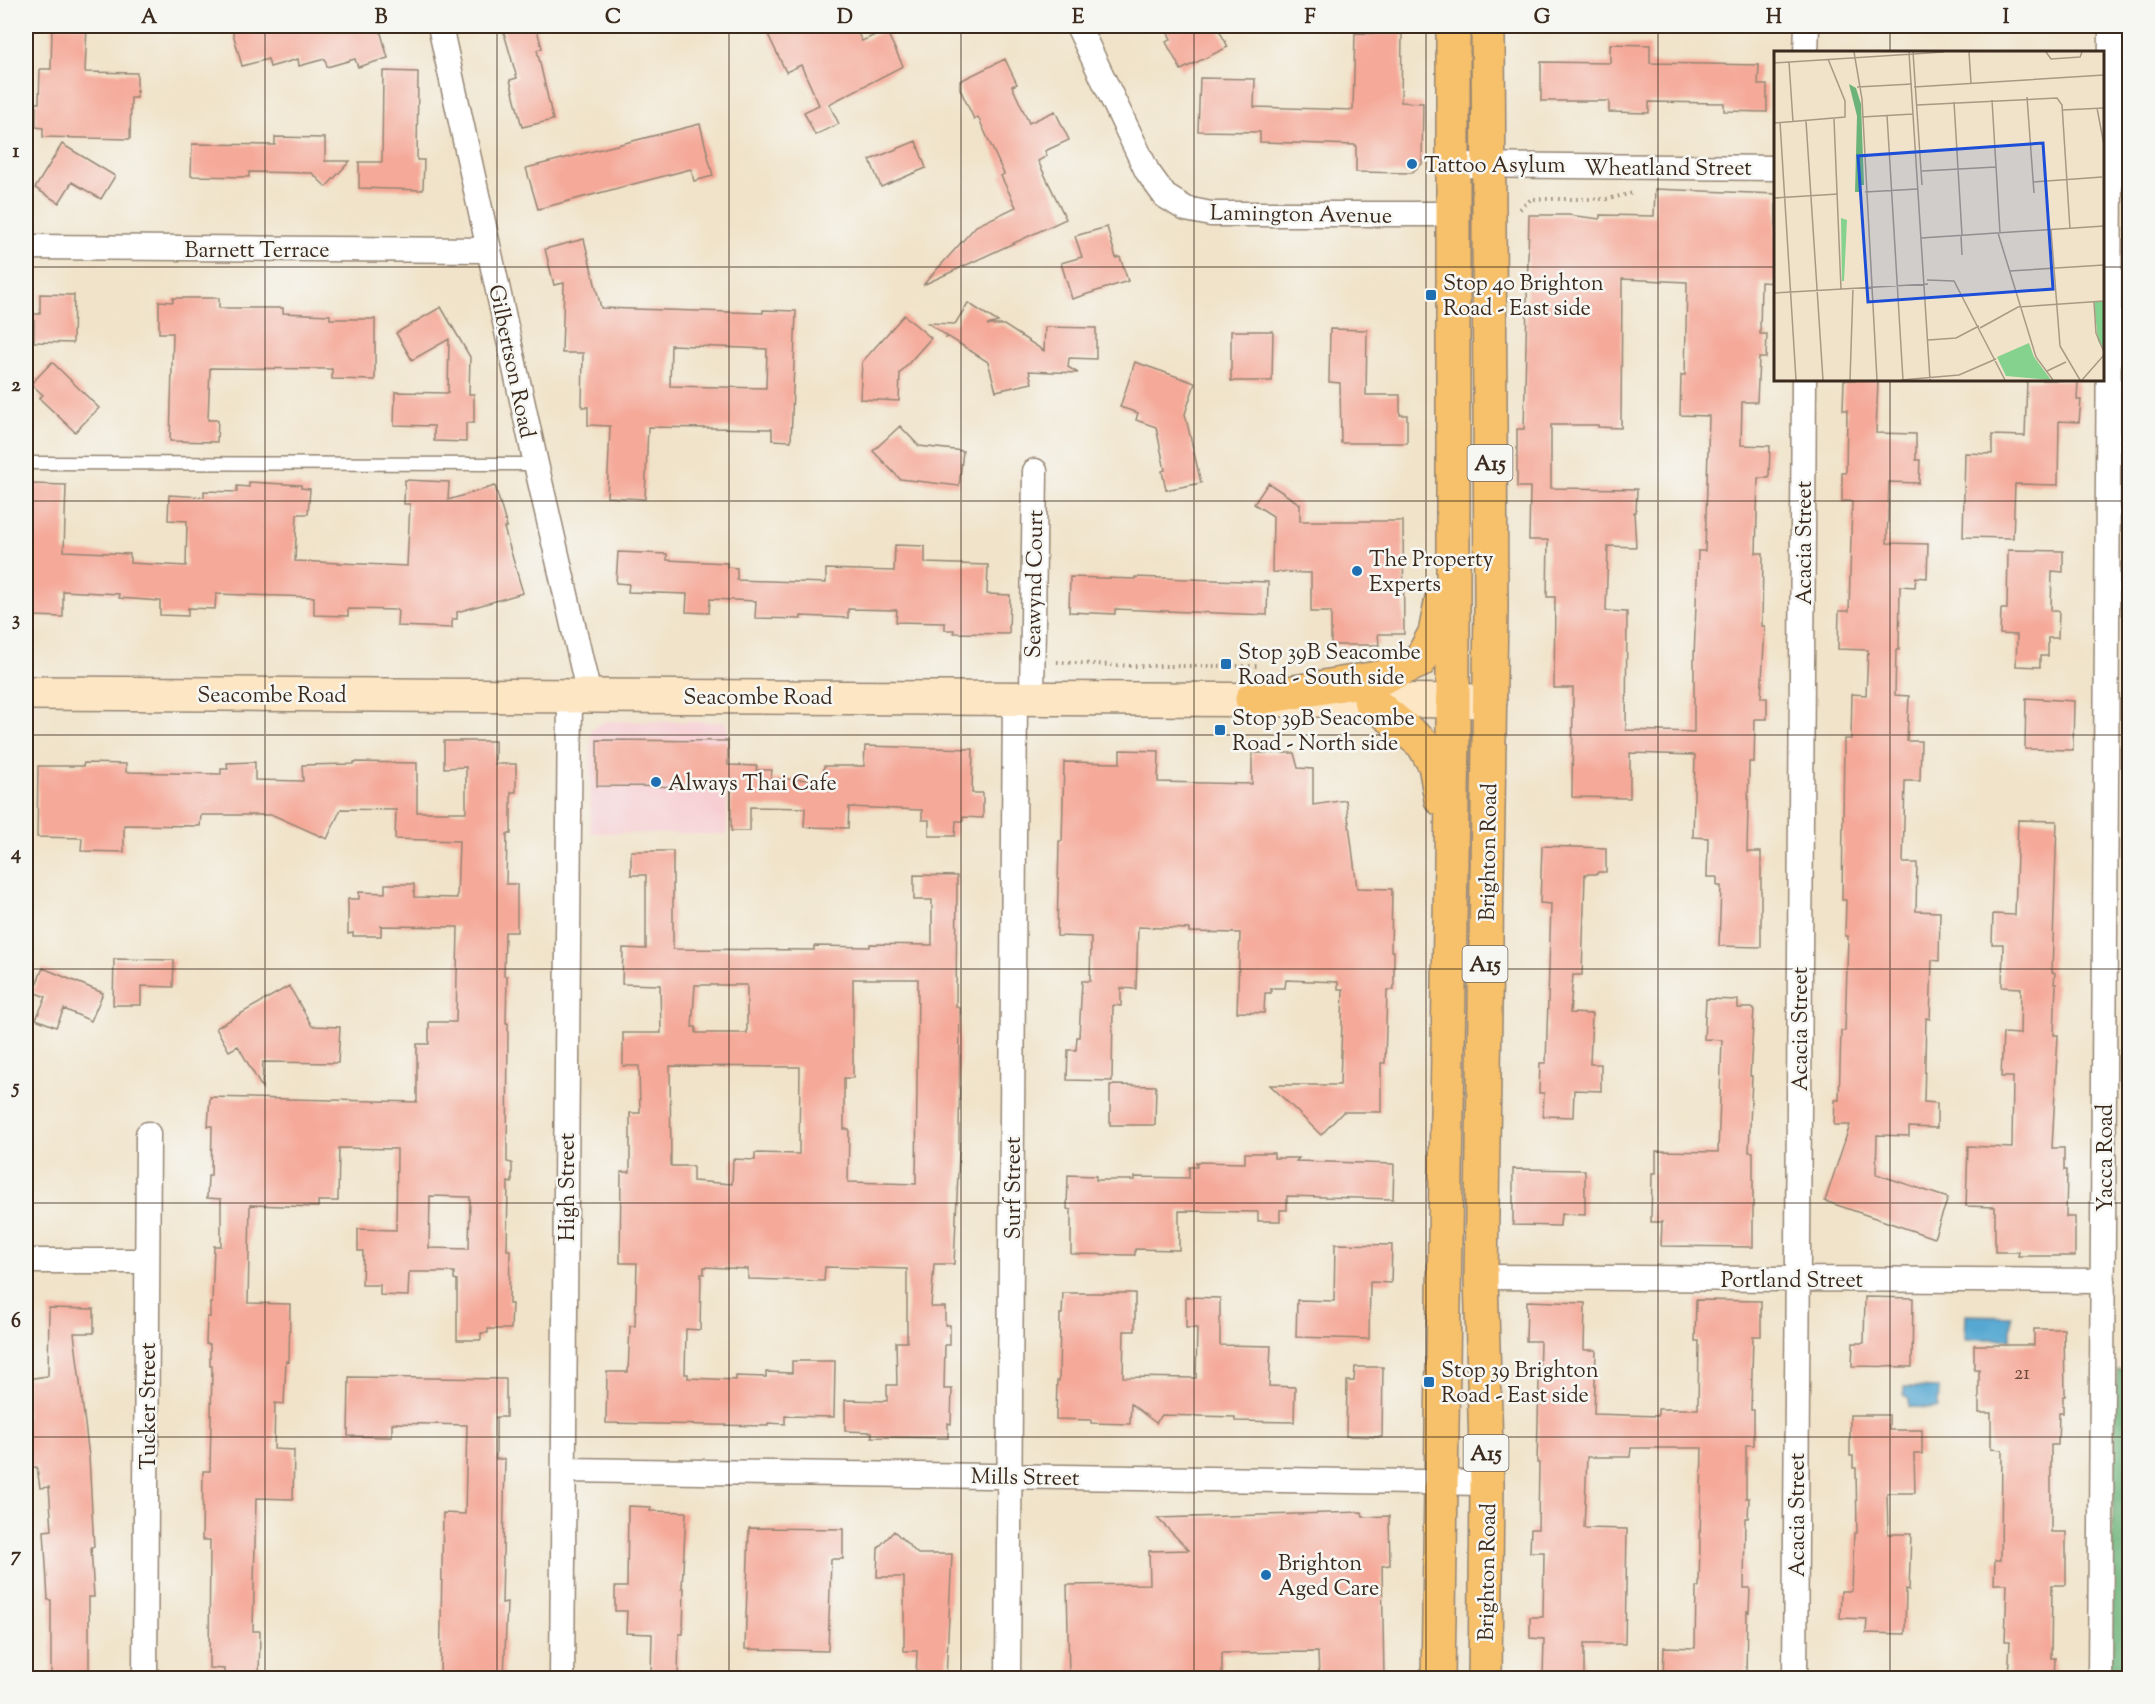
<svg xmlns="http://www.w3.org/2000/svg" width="2155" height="1704" font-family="'Sorts Mill Goudy',serif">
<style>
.built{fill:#f7cfd3}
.forest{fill:#6cb379;stroke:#546e4c;stroke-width:1.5}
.water{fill:#57a8d2;stroke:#496978;stroke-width:1.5}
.building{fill:#f5a998;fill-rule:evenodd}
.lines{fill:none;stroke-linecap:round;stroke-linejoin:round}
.service-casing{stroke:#968674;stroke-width:15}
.minor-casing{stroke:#968674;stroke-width:27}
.secondary-casing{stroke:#968674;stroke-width:36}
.primary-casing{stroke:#968674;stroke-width:36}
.path{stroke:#968674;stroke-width:4;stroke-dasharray:1.5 4.5;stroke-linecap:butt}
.service{stroke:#fff;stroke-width:12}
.minor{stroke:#fff;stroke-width:24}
.secondary{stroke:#fce6c4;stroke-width:33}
.primary{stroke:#f7c06b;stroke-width:33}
.grid{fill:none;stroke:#3b2a1e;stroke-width:1.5;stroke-opacity:0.55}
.poi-dot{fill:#1f6fb2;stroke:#f6f6f2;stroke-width:2}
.labels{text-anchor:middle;stroke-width:5;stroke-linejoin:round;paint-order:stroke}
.number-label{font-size:20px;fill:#6a4a3c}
.shield{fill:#f6f6f2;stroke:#73675e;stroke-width:1.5}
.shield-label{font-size:21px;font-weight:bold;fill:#3b2a1e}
.poi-label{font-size:22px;fill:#3b2a1e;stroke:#f6f6f2;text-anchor:start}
.street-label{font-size:22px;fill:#3b2a1e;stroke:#f6f6f2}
.inset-road{fill:none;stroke:#a89985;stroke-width:1.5}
.view{fill:#1d4ed8;fill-opacity:0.15;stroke:#1d4ed8;stroke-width:3}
.inset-edge{fill:none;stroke:#3b2a1e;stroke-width:3}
.neatline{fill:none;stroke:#3b2a1e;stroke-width:2}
.grid-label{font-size:20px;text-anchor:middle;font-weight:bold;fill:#3b2a1e}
</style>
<rect width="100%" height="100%" fill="#f6f6f2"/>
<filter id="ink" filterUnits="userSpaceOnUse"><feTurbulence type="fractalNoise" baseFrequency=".0167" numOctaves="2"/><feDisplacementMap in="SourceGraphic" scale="12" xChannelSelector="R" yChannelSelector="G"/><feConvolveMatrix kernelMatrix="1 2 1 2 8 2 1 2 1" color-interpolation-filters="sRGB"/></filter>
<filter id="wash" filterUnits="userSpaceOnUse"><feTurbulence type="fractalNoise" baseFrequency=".008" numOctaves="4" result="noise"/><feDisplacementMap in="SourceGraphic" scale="24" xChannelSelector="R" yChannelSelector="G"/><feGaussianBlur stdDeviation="1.35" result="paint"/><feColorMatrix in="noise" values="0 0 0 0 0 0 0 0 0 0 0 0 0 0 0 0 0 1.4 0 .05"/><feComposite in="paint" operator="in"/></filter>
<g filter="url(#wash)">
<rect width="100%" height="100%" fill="#f0e3c9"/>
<!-- built -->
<path class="built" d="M605,721L727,722V834L590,833L591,730Z"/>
<!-- forest -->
<path class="forest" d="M2117,1370L2129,1371V1678H2108Z"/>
<!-- water -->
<path class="water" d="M1966,1315L2011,1316V1339H1965Z
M1904,1387L1939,1388L1938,1408L1909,1407V1399L1904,1395Z"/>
<g id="blocks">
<!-- building -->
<path class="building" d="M52,26H87L85,72L137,73V98H131L130,139L43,137V128L36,127V103H39L40,69H51Z
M231,26H379L388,58L358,67L355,59L327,67L325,59L299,66L298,59L270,67L268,59L242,66Z
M502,26H536L542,48L537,50L553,120L522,127L510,80L517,78Z
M764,26H854L862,41L886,30L903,66L829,104L839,124L815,135L804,112L819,105L801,65L786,72Z
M1164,26H1217L1228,47L1181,70L1166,42L1171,39Z
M1355,33L1402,34L1401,102L1423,103L1422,164L1411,173L1356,172V145L1260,142V132L1198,131L1200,78L1255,79L1254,107L1353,110Z
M1610,44L1650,45V63L1759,65L1758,85H1767V112L1724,111V103L1649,102V113L1609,112V101H1541V62L1610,63Z
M1005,59L1017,84L1012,86L1029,123L1055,111L1069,140L1045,151L1047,156L1038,161L1066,219L923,285L976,226L1016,207L1001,176L1004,174L978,117L974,119L960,89V81Z
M383,71L418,72L417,160H424L423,190L359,188V162H382Z
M700,124L713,176L694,181L691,169L538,209L526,168Z
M275,137L325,138V161H350L326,187L312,173L249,172V177L191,176L192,144L275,145Z
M916,141L926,168L881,187L870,160Z
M62,144L115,176L101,199L72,182L59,203L35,188Z
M1655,189L1776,194V283L1761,282L1760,334H1767L1766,358H1759L1757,402H1742L1741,445L1770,446L1769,478H1758L1756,553H1763L1762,626H1765L1761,698H1767V719H1755L1754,762H1749L1747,852H1761V947L1719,946L1721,886H1717V877H1707L1708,838L1693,837L1695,755L1630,753V798L1572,797L1573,688H1554L1555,597H1547L1548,540H1529L1530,487H1517V429H1524L1529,215H1568L1600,219V215L1654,216ZM1622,279L1687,282L1685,375H1681L1680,415L1709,416L1705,551H1698L1694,658V732L1626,730L1627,612L1606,611L1608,546L1636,547L1634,512H1636L1637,489L1551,488V425H1598V427L1621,428Z
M1107,227L1116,258L1120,257L1128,281L1072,299L1061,263L1082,257L1075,236Z
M584,239L601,308L763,313V310L796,311L791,441L772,440V429L648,427L645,499L607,497L610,426L588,425V407H582L583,353H562L564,283L554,285L545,249ZM671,345L767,349L766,388L670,386Z
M40,294L74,295L73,343L34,342V314H40Z
M173,298H219V308H283V313L330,315V319H375V380L332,379V369L210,368L208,420H218L217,442L170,441L173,333H159V301L173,302Z
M968,303L998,322L987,325H1004L1044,351L1045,327L1096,328V359L1069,358L1068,367L1078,373L1029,371L1032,383L996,391L988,362L949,337L946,338L947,336L928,323L955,324Z
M441,307L470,357L469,394H474V423H466V442L434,441V426L394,425L395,392L448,393L449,339L412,360L396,333Z
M904,315L931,338L900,373L899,401L860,399L862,362Z
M1330,329L1367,330L1366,395H1400V415H1407V443H1341L1340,383L1329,382Z
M1231,331H1273L1272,381H1231Z
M52,362L99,408L75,432L39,398L43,395L31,384Z
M1135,362L1195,383L1185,414L1201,483L1166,490L1162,471L1165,470L1156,427L1136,420L1138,413L1120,407Z
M1844,380H1878L1876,433L1916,434V460H1920L1919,483L1889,482L1887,543L1928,544L1927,578L1916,577L1915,587L1900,586L1899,650H1896L1895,695L1909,696L1907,741H1921L1920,781H1905L1903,863H1917L1916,911L1940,912L1939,961L1932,960L1930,1019L1926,1018L1924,1102L1937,1103V1128L1909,1127V1136L1877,1135L1876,1174L1948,1198L1934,1238L1825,1201L1850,1125H1834L1835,1100H1839L1841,1031H1845L1848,936H1845L1846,900H1842L1844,739H1851L1852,694L1866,695L1868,650L1838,649L1839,611H1849L1852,501H1842V473H1846L1847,410H1843Z
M2027,380H2078L2077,400H2081L2079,422L2059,421L2058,485L2015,484L2013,538L1963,537L1965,453L1992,454V435L2025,436Z
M900,426L919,446L963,451L959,486L900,479L873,451Z
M405,480L449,482L448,500L495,486L507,527L504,528L523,593L457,612V619H452V628L397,626L398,610L348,609V616L314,615V597L216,594L215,609L188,608V616L160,615V601L119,598V594L63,591V617L33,616L34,608H26V495H32V484L66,485L64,551L130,554V563L186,566L187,521L168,520L169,495L204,497V491L237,492V486L249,487V482L301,485V488L310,489L308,514H297L295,561L407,566L410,504H404Z
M1268,483L1300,504V521H1403L1404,634H1378L1379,645H1331V612H1311V573L1272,572L1273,516L1254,504Z
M895,545L925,546V563L988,565L987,594L1010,595L1009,634L954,633V630H945V623L896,622L897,610L848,609V618L801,616V619L755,618L756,601L710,599L709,613L686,612L687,594L628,592L629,584L616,583L618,552L667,554V560L727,563V567L737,568V580L826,583V569L894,571Z
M2008,550L2063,551V572L2052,571L2051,611H2059L2058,638H2048V656H2040V667L2016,666L2017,635L2000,634L2001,609H2007Z
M1070,577L1135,579V577L1268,582L1267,615L1115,609V614L1069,612Z
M2026,698L2074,701L2073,750L2025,749Z
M597,740L728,741V765L757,766L756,770H772L771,779L823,780L824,766H864L865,746L973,749L972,793H983V818L963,817V821H956L955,836H929V820H922V810L849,807L848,828L804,827L805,808L750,807V831H731V787L597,786Z
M444,741H495V764H516V792H511V834H507L506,884H517V932H505L504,976H507L506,1023H508L507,1162L512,1163V1183L508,1182L507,1250H510L509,1304H512L511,1329H488V1333H481V1340H457V1280L454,1279V1272H409L408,1296L380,1295V1285H362L363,1251H358V1229L396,1230L397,1149L339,1148L338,1201H318V1207L250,1205L248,1303L290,1304L289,1362L286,1361L284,1404L275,1403L274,1449L294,1450L293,1499L256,1498L253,1631H260L259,1678H224V1669L209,1668L210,1540H202L203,1471H210L212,1366H210V1344H206L207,1317H210V1303H212L214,1246H221V1199L207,1198L208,1176H211L212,1126H208L210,1097L417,1102V1044H429V1022H456L458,927L381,926V936H353V933L348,934V899H359V892L385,893V884H414V897L457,898L459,841L395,839L396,810L341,809L327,839L273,815H201L200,826L124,825V852L81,851L82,838L37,837L38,766H83L84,763L126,764V772L221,774V769H228L227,763L255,762V780L303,781L302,765L354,764V762L417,763V812H466V767L444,768ZM430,1196L470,1197L469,1249L429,1248Z
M1120,750L1159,751L1158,782L1252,784V753H1294L1298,768L1313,769V805L1346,800L1357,888L1392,889L1391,951H1394V990H1387L1385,1063H1381V1112H1343L1321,1135L1270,1085H1340L1343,989H1338V982L1286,980L1285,988H1271V993H1265L1264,1013L1237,1012L1240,933L1189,932V929L1138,927L1136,989L1121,988V1006L1113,1005L1112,1081L1067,1080L1068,1050H1076L1077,1037H1079L1082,981H1090L1091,937L1057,936L1059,841H1062L1064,762L1120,763Z
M2018,820L2057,821L2052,972L2055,973L2054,984H2056L2054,1035H2058L2052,1148H2064V1170H2067L2066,1217H2075V1256H2018L2019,1252H1995V1207L1966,1206L1968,1146L2012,1148L2013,1077H2001L2003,1033L2020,1034L2021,988L2002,987L2003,944H1992L1993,914L2015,915Z
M1542,846L1606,848V872H1598L1597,874H1585L1582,975H1573L1570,1013L1592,1014L1590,1064H1601V1091L1574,1090L1573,1117L1543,1116L1544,1093H1539L1540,1063H1546L1551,904L1540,903Z
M631,851H673V949L814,950V946L870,947V944L932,945V900H914V875L957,876L956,1007L960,1008L959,1151L954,1264H934L931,1307H945V1325H950V1345H945L944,1389H952L951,1424L948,1423V1438L872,1437V1432L845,1431V1400L887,1401V1385H897L896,1342H907V1269L825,1267L824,1281L748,1279V1269L704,1267V1274H701L700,1330L686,1329L685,1374H688V1378L736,1380V1376L766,1377V1372L792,1373V1361H835L834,1417L785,1416V1424L768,1423V1426L606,1423L607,1372H628L630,1326H635L637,1263H620L621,1172H630V1113H640L639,1066H623V1033H661L660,985L622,984L623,948L646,949V875H631ZM853,979H918L916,1184L848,1182L849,1129H844V1078H853ZM695,985H747V1033H696V1027H692ZM670,1066L800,1067L799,1154L755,1153V1160L733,1159L732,1184L693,1181V1166H671Z
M114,959L174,960L173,987L141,986V1005H113Z
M43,968L103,993L91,1021L64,1009L56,1027L36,1019L46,997L33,992Z
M289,986L312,1026L340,1027L338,1063L263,1062L262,1088L238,1046L229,1051L216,1028Z
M1706,999L1738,1000V1008H1754L1750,1076H1752L1749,1152H1753V1247L1661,1246L1662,1222H1651L1652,1173H1656V1151L1718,1152L1722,1040L1704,1039Z
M1110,1085L1156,1086L1155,1125H1110Z
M1245,1153H1274V1158H1299L1296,1161L1394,1164L1393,1199L1287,1196V1210H1280V1221H1258V1212L1179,1211V1250L1135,1249V1255L1071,1254V1210L1067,1209L1068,1175L1096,1176V1180H1135V1177L1189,1178V1167H1197L1196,1162L1245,1163Z
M1513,1169L1585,1170V1215L1561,1214L1560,1226L1513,1225Z
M1335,1244L1392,1245L1391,1283L1370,1282L1369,1339L1296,1337L1297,1300L1334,1301Z
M1063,1293H1135V1331H1124L1123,1377L1196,1378L1197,1328H1186V1297L1220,1298V1345L1271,1346L1269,1386L1295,1387L1294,1422L1235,1421V1417L1162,1415L1156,1423L1131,1404L1130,1424L1091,1423V1420L1056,1419L1057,1381H1059L1060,1314H1062Z
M1865,1297L1913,1298L1912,1367L1852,1366L1853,1343H1864Z
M1696,1300L1761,1301V1336H1753L1751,1410H1754V1445H1746V1498H1749L1748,1518H1745L1744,1588H1750L1749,1612L1747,1611L1746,1678H1663L1664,1647L1695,1648L1696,1587H1699L1702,1448H1631L1630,1457H1587L1584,1528L1627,1529L1625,1644H1584V1678H1543L1544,1639L1530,1638V1617H1543L1544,1552H1530L1531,1529H1538L1539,1463H1537L1540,1341H1526L1527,1301L1585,1303L1584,1350H1596L1594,1414L1658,1416V1409H1698L1699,1341H1695Z
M49,1308L94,1309V1333H74L89,1457L94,1547H91L94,1597H89V1678H51V1600H48L44,1531L52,1530L49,1487L40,1488L37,1467L26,1468V1379L48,1376Z
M2034,1329H2064L2065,1396H2063V1413H2059L2058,1445H2051V1532H2066V1585H2052L2051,1658H2055L2054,1678H2008L2010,1641H2005L2007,1584H1994L1995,1560H2001L2002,1450L1991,1449V1413H1979V1370H1974V1345H2034Z
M1355,1367H1383L1382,1437L1346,1436L1347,1381H1354Z
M349,1377L506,1379V1417H496V1459H505L502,1603L507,1602L504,1678H440L443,1513L465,1514L467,1425L392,1423V1437L348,1436Z
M1850,1415H1889V1430H1922V1454H1914L1915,1493H1887L1888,1534H1911L1909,1590L1906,1589L1905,1634L1866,1633L1867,1619L1840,1618L1841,1591H1852L1854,1533H1857L1856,1468H1853V1456H1850Z
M628,1506L651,1507L650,1511L686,1512L682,1588H684L683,1634H679L678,1678H651L652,1634L626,1633L627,1611H615V1587H627Z
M1362,1512L1363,1517L1389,1516L1390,1565L1382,1566L1384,1678H1319L1318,1652L1222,1653V1678H1069L1067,1585L1150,1584L1149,1551L1189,1550L1157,1518Z
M749,1528L843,1529V1559H831L828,1651L745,1649Z
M894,1531L918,1554H952L946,1678H916L917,1651H904V1577H877L878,1548Z"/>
</g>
</g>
<g filter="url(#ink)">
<use href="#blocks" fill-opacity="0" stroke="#968674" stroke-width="1.5"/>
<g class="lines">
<!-- service casing -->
<g class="service-casing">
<path id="service" d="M26,463L536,464"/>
</g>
<!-- minor casing -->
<g class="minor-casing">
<path id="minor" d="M440,26L536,464L589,695
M1078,26L1147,171L1165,196L1186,209L1211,214H1452
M1806,52L1807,26
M1452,165L1776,168
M26,247L489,250
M1032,698L1035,471
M26,1261H147
M1481,1277L2103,1281
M564,1470L1487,1483
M145,1678L148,1134
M562,1678L570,695
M1008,1678L1015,697
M1795,1678L1804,380
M2100,1678L2111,26"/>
</g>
<!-- secondary casing -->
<g class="secondary-casing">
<path id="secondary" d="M26,693L1490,701"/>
</g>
<!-- primary casing -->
<g class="primary-casing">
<path id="primary" d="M1252,699L1383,677L1420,661L1435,633L1442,598
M1370,700L1423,744L1435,765L1441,799
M1438,1678L1453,735V26
M1485,1678L1487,1483L1481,1277L1491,608L1488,26"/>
</g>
<!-- path -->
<path class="path" d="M1520,209L1531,199H1608L1633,193
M1057,662L1132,666H1259"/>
<!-- service -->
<use href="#service" class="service"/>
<!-- minor -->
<use href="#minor" class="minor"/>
<!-- secondary -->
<use href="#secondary" class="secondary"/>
<!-- primary -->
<use href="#primary" class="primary"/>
</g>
</g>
<!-- grid -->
<path class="grid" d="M265,26V1678M497,26V1678M729,26V1678M961,26V1678M1194,26V1678M1426,26V1678M1658,26V1678M1890,26V52M26,267H1776M2102,267H2130M1890,380V1678M26,501H2130M26,735H2130M26,969H2130M26,1203H2130M26,1437H2130"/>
<!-- markers -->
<g class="poi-dot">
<circle cx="1412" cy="164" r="6"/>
<rect x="1425" y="289" width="12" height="12" rx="3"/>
<circle cx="1357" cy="571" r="6"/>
<rect x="1220" y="658" width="12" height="12" rx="3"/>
<rect x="1214" y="724" width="12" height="12" rx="3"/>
<circle cx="656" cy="782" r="6"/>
<rect x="1423" y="1376" width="12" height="12" rx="3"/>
<circle cx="1266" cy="1575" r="6"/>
</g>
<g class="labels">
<!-- number labels -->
<g class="number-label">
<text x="2022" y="1379">21</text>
</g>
<!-- shield labels -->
<g class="shield">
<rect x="1467.5" y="445" width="45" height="36" rx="4.5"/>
<rect x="1462.5" y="946" width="45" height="36" rx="4.5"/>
<rect x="1463.5" y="1435" width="45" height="36" rx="4.5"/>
</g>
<g class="shield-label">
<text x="1490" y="470">A15</text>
<text x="1485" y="971">A15</text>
<text x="1486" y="1460">A15</text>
</g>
<!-- poi labels -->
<g class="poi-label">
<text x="1424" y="172">Tattoo Asylum</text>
<text x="1443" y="290">Stop 40 Brighton<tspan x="1443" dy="25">Road - East side</tspan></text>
<text x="1369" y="566">The Property<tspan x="1369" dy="25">Experts</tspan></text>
<text x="1238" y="659">Stop 39B Seacombe<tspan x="1238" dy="25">Road - South side</tspan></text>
<text x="1232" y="725">Stop 39B Seacombe<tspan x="1232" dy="25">Road - North side</tspan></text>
<text x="668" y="790">Always Thai Cafe</text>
<text x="1441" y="1377">Stop 39 Brighton<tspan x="1441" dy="25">Road - East side</tspan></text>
<text x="1278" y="1570">Brighton<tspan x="1278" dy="25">Aged Care</tspan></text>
</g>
<!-- street labels -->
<g class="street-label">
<text x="1668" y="175">Wheatland Street</text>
<text transform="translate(1301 213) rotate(1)" y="8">Lamington Avenue</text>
<text x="257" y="257">Barnett Terrace</text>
<text transform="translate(513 361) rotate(78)" y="8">Gilbertson Road</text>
<text transform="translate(1803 543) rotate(-90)" y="8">Acacia Street</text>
<text transform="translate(1033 584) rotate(-89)" y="8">Seawynd Court</text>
<text x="272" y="702">Seacombe Road</text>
<text x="758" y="704">Seacombe Road</text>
<text transform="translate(1487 852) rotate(-89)" y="8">Brighton Road</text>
<text transform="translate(1799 1029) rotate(-90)" y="8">Acacia Street</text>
<text transform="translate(2104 1158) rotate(-90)" y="8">Yacca Road</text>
<text transform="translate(566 1187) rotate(-90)" y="8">High Street</text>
<text transform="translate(1012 1188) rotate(-90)" y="8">Surf Street</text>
<text x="1792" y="1287">Portland Street</text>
<text transform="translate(147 1406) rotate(-90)" y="8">Tucker Street</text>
<text transform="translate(1025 1476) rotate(1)" y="8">Mills Street</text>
<text transform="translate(1796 1515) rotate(-90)" y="8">Acacia Street</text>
<text transform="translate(1486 1572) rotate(-89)" y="8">Brighton Road</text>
</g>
</g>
<!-- overview -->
<g transform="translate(1774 51)">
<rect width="330" height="330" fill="#f0e3c9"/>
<path d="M67,167L73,169L70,230H68ZM330,250V300L324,290L320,251ZM255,292L260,306L277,329L232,325L223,306Z" fill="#85d18e"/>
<path d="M75,33L82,37L87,53L90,134H85V141H81L83,65Z" fill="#6cb379"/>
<path class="inset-road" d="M80,1L88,48L103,329M135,1L156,329M139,1L148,134M195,1L197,32M272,1L277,8L306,6L308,1M15,11L19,71M0,12L170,1M83,36L138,33M140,36L330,24M253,46L260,142M218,49L226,182M180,51L188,184M143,54L283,47L288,54L296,178M323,57L330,94M288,59L330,57M113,64L129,329M88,66L139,63M60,68L67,238M32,70L49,329M6,71L22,329M0,72L71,66V50L54,8M148,120L222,116M330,124V161M259,131L328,126M91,141L143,138M0,147L64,143M277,179L286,295L306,329M224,182L262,306L279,329M187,185L188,204M147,187L330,175M236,220L330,214M153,229L180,230L231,329M0,242L154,233M320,251L322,282L330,301M206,277L244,256L330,250M154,289L182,287L205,275M273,320L292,311M76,329L79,237M127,329L185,324L222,308M308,329L330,304"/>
<path class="view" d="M269,92L279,238L94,251L84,105Z"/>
<rect width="330" height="330" class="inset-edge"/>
</g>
<!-- margin -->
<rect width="2155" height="1704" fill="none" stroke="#f6f6f2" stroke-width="66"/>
<rect x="33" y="33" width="2089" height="1638" class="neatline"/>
<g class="grid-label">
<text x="149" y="23">A</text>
<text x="381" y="23">B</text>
<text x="613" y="23">C</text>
<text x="845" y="23">D</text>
<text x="1078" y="23">E</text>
<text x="1310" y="23">F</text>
<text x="1542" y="23">G</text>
<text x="1774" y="23">H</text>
<text x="2006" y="23">I</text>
<text x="16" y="157">1</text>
<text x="16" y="391">2</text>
<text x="16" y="625">3</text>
<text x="16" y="859">4</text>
<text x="16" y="1093">5</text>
<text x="16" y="1327">6</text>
<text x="16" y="1561">7</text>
</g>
</svg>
